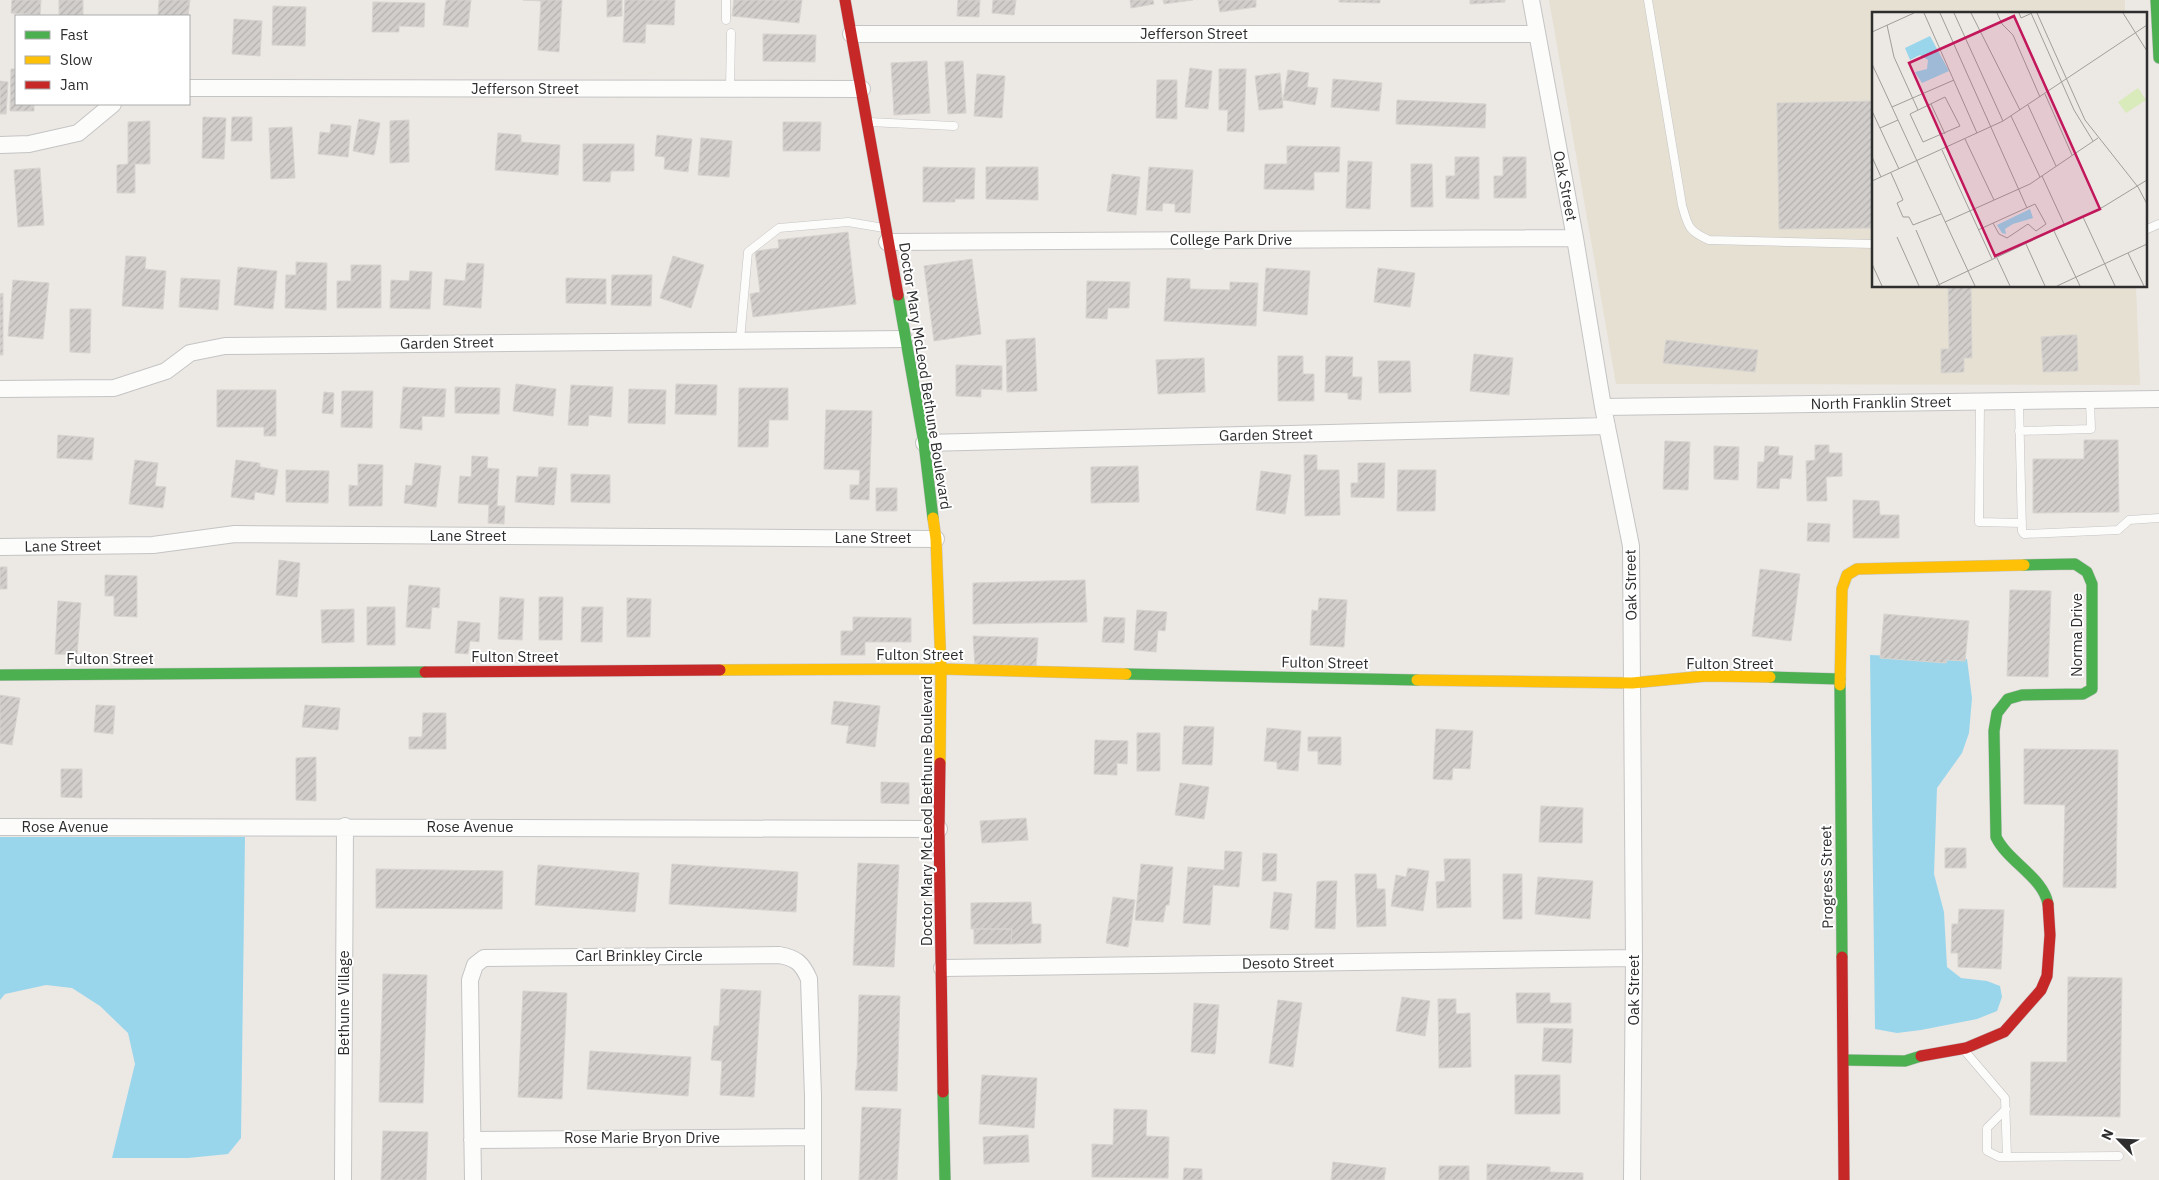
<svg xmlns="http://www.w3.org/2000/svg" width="2159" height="1180" font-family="'IBM Plex Sans',sans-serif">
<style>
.education{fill:#e6e0d3}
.water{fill:#99d6ec}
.building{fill:url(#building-hatch);stroke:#d7d4d0}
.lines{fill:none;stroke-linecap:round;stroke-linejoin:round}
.lane-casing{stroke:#c5c4c5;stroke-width:9}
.street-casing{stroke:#c5c4c5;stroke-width:18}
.fast-casing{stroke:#c5c4c5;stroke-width:12}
.slow-casing{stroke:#c5c4c5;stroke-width:12}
.jam-casing{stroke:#c5c4c5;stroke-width:12}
.lane{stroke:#fcfcfb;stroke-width:8}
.street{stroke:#fcfcfb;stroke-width:16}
.fast{stroke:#4caf50;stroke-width:11}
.slow{stroke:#ffc107;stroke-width:11}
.jam{stroke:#c62828;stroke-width:11}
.labels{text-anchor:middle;stroke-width:4;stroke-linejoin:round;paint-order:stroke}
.street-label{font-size:15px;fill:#2e2e2e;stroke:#fff}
.inset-road{fill:none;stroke:#a09e9b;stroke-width:1}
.view{fill:#c2185b;fill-opacity:0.15;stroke:#c2185b;stroke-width:2.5}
.inset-edge{fill:none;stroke:#2e2e2e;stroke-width:2.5}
</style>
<defs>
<pattern id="building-hatch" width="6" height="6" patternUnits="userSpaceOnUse" patternTransform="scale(1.25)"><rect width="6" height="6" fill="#d1cecb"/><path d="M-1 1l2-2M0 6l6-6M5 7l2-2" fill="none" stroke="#b4b1af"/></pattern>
</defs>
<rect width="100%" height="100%" fill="#ece8e4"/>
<!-- education -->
<path class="education" d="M1549,0H2125V14H1873V286H2136L2140,385L1616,384Z"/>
<!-- water -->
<path class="water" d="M1870,655L1967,659L1972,698L1969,733L1962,753L1937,788L1934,874L1944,912L1947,967L1961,978L1987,981L2000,986L2002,997L1997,1011L1977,1019L1921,1030L1897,1033L1875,1029Z
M0,837H245L241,1138L228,1154L188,1158H112L135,1064L128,1033L100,1006L72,988L46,985L5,994L0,1000Z"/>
<!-- building -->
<path class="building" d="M12,0H41L40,15L11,13Z
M59,0H83V16L59,15Z
M159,0H190L188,16H158Z
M446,0H471L468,27L443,25Z
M523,0H562L559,52L538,50L541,1Z
M607,0H622V16L607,17Z
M625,0H675L674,25L646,24L645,43L623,42Z
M734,0H802L799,23L732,16Z
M958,0H980L979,17L957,16Z
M993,0H1016L1014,15L992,13Z
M1130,0H1153L1154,4L1131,8Z
M1163,0H1193L1164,4Z
M1218,0H1256V7L1220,12Z
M1339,0H1380V3L1339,2Z
M1470,0H1505V2L1470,4Z
M373,2L425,3L424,27L399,26V32H372Z
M273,6L306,7L305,46L272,45Z
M234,19L262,21L260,56L232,54Z
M763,34L816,35L815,62L763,61Z
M927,61L930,113L894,115L891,63Z
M963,61L966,113L948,114L945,62Z
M1190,68L1212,71L1208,109L1185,107Z
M11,69H16V104H34V111H10Z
M1219,69H1246L1244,132L1227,131L1228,110H1219Z
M1288,70L1309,73L1307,87L1318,88L1315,105L1283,100Z
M1280,73L1283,108L1259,110L1255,76Z
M977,74L1005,76L1002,118L974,116Z
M1333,79L1382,83L1379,111L1331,107Z
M1157,80H1177V119L1156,118Z
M0,81L8,82L6,114H0Z
M1397,100L1486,104L1485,128L1396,124Z
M1873,101V228L1779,229L1777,103Z
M203,117L226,118L224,159L202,158Z
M232,117H252V141H231Z
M359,119L380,123L374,155L353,151Z
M409,120V162L390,163V121Z
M150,121V164H135V193H117V165L128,164V122Z
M783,122H821L820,151H783Z
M331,124L351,126L348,157L318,154L320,132L330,133Z
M292,127L295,178L271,179L269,128Z
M498,133L521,135V142L560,145L558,175L495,170Z
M657,135L692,139L688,172L664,169L665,157L655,156Z
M701,138L732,141L729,177L698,175Z
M583,144H634V171H611L610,182L583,181Z
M1287,146L1340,147L1339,172H1314V190L1264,189L1265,164H1287Z
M1455,157H1479V199L1446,198V176H1455Z
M1503,157H1526V198H1494V176H1503Z
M1348,161L1372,162L1370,209L1346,208Z
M1411,164H1432L1433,207H1411Z
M923,167L975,168L974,199H955V202H923Z
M986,167H1038V200L986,199Z
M1149,167L1193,170L1190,213L1175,212V204L1163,203L1162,211L1146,210Z
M40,168L44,225L18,227L14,170Z
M1112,174L1140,177L1136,215L1107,211Z
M848,232L856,304L753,317L750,294L760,292L755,251L779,248L778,240Z
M126,256L146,257L145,269L166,271L163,309L122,306Z
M673,256L704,265L691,308L660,298Z
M972,259L981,334L934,341L924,266Z
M296,262L327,263L326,310L285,308L286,275H296Z
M467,263L484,264L481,308L443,305L445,279L465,281Z
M351,265H381V308H337V281H351Z
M238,267L277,271L273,309L234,305Z
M1266,268L1310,271L1307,315L1263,311Z
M1378,268L1415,273L1410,307L1374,302Z
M410,271L432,272L430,309L390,308L391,280L409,281Z
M612,275H652L651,306L611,305Z
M181,278L220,280L218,310L179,307Z
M566,278L606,279V304L566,303Z
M1167,278L1190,279V289L1230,290V282L1258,283L1256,326L1164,321Z
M13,280L49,283L43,339L8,336Z
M1087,281L1130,282L1129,308H1108L1107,319L1086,318Z
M1948,286H1971L1972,358H1964V372L1941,373V349H1949Z
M3,293V355H0V294Z
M70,309H91L90,353L70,352Z
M2070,335H2077L2078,371L2043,372L2041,337Z
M1035,338L1037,391L1007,392L1006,340Z
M1666,340L1758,350L1755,372L1663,363Z
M1474,354L1513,358L1509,395L1470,391Z
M1278,356H1303V374H1314V401H1278Z
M1326,356L1353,357L1352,377H1362L1361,400L1348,399V393L1325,392Z
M1204,358L1205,392L1158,394L1156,360Z
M1378,361H1410L1411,392L1379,393Z
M956,365L1002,366V390L981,389V397L956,396Z
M516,384L556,389L553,416L513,411Z
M676,384L717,385L716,415L675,414Z
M571,385L613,387L611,417L589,415L588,426L568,425Z
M403,387L446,389L444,417L422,416V430L400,428Z
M455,387L500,388L499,414L455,413Z
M739,388H788V420H769L768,447H738Z
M629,389L666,390L665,424L628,423Z
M217,390H276V436H264V427H217Z
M342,391H373L372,428L341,427Z
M324,392L334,393L333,414L322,413Z
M826,410L872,411L869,500L850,499V485H859L860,470L824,469Z
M58,435L94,438L92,460L57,458Z
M2084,440H2118L2119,512L2033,513V459H2084Z
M1665,441L1690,442L1688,490L1663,489Z
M1815,445H1829V453H1842V476L1826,477L1827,501H1807L1806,461L1815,460Z
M1714,446L1739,447L1738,480L1714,479Z
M1765,446L1779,447L1778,455L1793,456L1791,479L1780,478L1779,489L1757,488L1758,462H1764Z
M1304,455H1317V470H1339L1340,515L1305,516Z
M472,456L488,457L487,468L499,469L497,506H505L504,524L488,523L489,505L458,503L460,476L471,477Z
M135,460L158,463L155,486L166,487L163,508L129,504Z
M236,460L260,463V467L278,470L274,495L255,492L254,500L231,497Z
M415,463L441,466L436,507L404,503L406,485L412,486Z
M1358,463H1385L1384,498L1351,497V483H1358Z
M358,464L383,465L382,506H349V485L358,486Z
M1138,466L1139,502L1091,503V467Z
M539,467L557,468L554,505L515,502L517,476L538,477Z
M286,470L329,471L328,503L286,502Z
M1398,470H1436L1435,511H1397Z
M1261,471L1291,475L1285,514L1256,510Z
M571,474L610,475V503L571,502Z
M876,488H897V511H876Z
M1853,500L1879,501L1880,515H1899V538H1853Z
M1808,523L1830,524L1829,542L1807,541Z
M279,560L300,563L297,597L276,595Z
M0,567H7V589H0Z
M1760,569L1800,574L1791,641L1752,636Z
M105,575L137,576V617L114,616V596H105Z
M1085,580L1087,622L973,624V583Z
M409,585L440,588L439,608L432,607L430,629L406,627Z
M2010,590L2051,591L2048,677L2007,676Z
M500,597L524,599L522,640L498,639Z
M539,597H563L562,640H539Z
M627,598L651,599L650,637H627Z
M1319,598L1347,600L1344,647L1310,645L1312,610L1318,611Z
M58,601L81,603L77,655L55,654Z
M367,607H395V645H367Z
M582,607H603L602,642H581Z
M354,609V642L322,643L321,610Z
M1137,610L1167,612L1165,631L1158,630L1156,652L1134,650Z
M1884,614L1969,621L1965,661L1947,660L1946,663L1880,658Z
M853,617L911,618V642H865V655H841V631H853Z
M1104,617L1125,618L1124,643L1102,642Z
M458,621L480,623L479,642L470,641L468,654L455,653Z
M973,636L1038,638L1036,667L975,666Z
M0,695L20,698L12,745L0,743Z
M834,701L880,706L875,747L846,743L849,726L831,724Z
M96,705L115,706L113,734L94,732Z
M305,705L340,708L338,730L302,727Z
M423,713H446V749H409V737H422Z
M1184,726L1214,727L1212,765L1182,764Z
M1267,728L1301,731L1298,771L1277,769V762L1264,761Z
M1436,729L1473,731L1470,769L1453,768L1452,780L1433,779Z
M1137,733H1160V771H1137Z
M1308,737H1341V765L1318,764V751H1308Z
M1095,740L1128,741L1127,764L1117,763V775L1094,774Z
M2024,749L2118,750L2116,888L2063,887L2065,805L2024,804Z
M316,757V801L296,800V758Z
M61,769H82V798L61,797Z
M881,782L909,783V804L881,803Z
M1180,783L1209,787L1204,819L1175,815Z
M1541,806L1583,808L1582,843L1539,842Z
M1026,818L1028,840L982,843L980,821Z
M1945,848H1966V868H1945Z
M1225,851L1242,852L1239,887L1213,885L1210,925L1183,923L1188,867L1224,870Z
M1263,853L1277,854L1276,881H1262Z
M1444,859H1470L1471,907L1437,908L1436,882L1445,881Z
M858,863L899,865L894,967L853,965Z
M672,864L798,872L796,912L669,904Z
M1141,864L1173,867L1169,905H1166L1163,922L1135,920Z
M538,865L639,873L635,912L535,905Z
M1408,868L1429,871L1423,911L1391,906L1396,875L1406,877Z
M376,869L503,871L502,909L376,908Z
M1355,874H1376L1377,889H1385L1386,926L1357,927Z
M1503,874H1522V919H1503Z
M1538,877L1593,881L1590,919L1535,914Z
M1323,881H1337L1335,929L1315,928L1317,882Z
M1274,892L1292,894L1288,930L1270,928Z
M1113,897L1135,900L1128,947L1106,943Z
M1031,902L1032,924H1041V943L1011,944L1012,929H971V903Z
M1959,909L2004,910L2001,969L1958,967V953H1951L1952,924H1958Z
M974,929H1012L1011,944H974Z
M383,974L427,975L423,1103L379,1102Z
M2068,977L2122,978L2120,1117L2030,1115L2031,1062H2067Z
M721,989L761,991L754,1097L720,1095L722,1061L711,1060L714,1026H719Z
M523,991L567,993L562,1099L518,1097Z
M1516,993H1550V1003H1571V1023H1517Z
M859,995L900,996L897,1091L855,1090L856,1070H857Z
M1402,997L1430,1001L1425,1036L1396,1031Z
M1438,999H1456V1014L1470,1013L1471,1067L1439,1068Z
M1278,1000L1302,1003L1293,1067L1269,1063Z
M1194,1003L1219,1005L1215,1054L1191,1052Z
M1544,1028L1573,1029L1571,1063L1542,1061Z
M590,1051L691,1057L688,1096L587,1089Z
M982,1075L1037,1078L1034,1128L979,1124Z
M1515,1075H1560V1114H1515Z
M862,1107L901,1109L897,1180H859Z
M1114,1109L1147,1110L1146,1136L1169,1137L1168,1178L1092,1177V1144L1113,1145Z
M383,1131L428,1132L426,1180H381Z
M1028,1135L1029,1162L984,1164L983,1137Z
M1333,1162L1386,1168L1384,1180H1331Z
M1487,1164L1550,1167V1172L1583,1173V1180H1487Z
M1439,1166H1469V1180H1439Z
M1184,1168L1202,1169V1180H1183Z"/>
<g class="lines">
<!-- lane casing -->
<g class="lane-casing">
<path id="lane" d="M1648,0L1682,205C1688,226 1688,231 1709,240L1873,244
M726,20V0
M730,89L731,33
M869,122L954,126
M2145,230L2159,224
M740,340L748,252L779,228L848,222L884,228
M1980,402L1979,522L2022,523
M2019,402L2022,531L2024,534L2118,530L2129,520L2159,518
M2019,431L2091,429L2090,401
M1964,1050L2005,1098L2007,1157L2119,1156
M2006,1109L1987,1128V1151L1999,1157H2007"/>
</g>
<!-- street casing -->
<g class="street-casing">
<path id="street" d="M1531,0L1575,238L1603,407L1631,546L1634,958L1632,1180
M851,34H1536
M189,88L862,89
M0,145L29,144L78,133L113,104
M887,242L1575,238
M0,389L114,388L166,371L190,353L225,346L904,339
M1603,407L2159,399
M924,443L1607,426
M0,547L153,545L235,534L936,539
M0,827L939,829
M942,968L1634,958
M472,1140L813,1137
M343,1180L345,826
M473,1180L470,980L475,965L484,958L779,955C796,958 802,963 809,979L813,1096V1180"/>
</g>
<!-- fast casing -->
<g class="fast-casing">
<path id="fast" d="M2156,0L2159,58
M898,295L924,443L933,518
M2024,565L2075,564L2087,572L2092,584V689L2083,694L2022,695L2008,699L1997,713L1994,731L1996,837C2008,862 2043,877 2048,904
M1126,674L1417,680
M0,675L425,672
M1770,677L1840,679
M1840,685L1842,957
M1844,1060L1905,1061L1921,1056
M943,1092L945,1180"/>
</g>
<!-- slow casing -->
<g class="slow-casing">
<path id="slow" d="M933,518L936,539L941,669L940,763
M720,670L941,669L1126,674
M1417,680L1632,683L1706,676L1770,677
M1840,685L1842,589L1847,575L1857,569L2024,565"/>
</g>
<!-- jam casing -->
<g class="jam-casing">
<path id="jam" d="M845,0L898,295
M425,672L720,670
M940,763L939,829L943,1092
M1842,957L1844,1180
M1921,1056L1966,1048L2004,1032L2041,990L2047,976L2050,935L2048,904"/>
</g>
<!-- lane -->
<use href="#lane" class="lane"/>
<!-- street -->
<use href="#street" class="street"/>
<!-- fast -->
<use href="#fast" class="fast"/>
<!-- slow -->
<use href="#slow" class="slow"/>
<!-- jam -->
<use href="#jam" class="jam"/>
</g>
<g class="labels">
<!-- street labels -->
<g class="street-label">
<text x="1194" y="39">Jefferson Street</text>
<text x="525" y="94">Jefferson Street</text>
<text transform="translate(1565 186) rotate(79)" y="5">Oak Street</text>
<text x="1231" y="245">College Park Drive</text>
<text transform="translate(447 343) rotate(-1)" y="5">Garden Street</text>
<text transform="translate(925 376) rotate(81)" y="5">Doctor Mary McLeod Bethune Boulevard</text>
<text transform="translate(1881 403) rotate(-1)" y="5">North Franklin Street</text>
<text transform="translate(1266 435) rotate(-1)" y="5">Garden Street</text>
<text x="468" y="541">Lane Street</text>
<text x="873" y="543">Lane Street</text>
<text transform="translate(63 546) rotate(-1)" y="5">Lane Street</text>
<text transform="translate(1631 585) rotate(-91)" y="5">Oak Street</text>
<text transform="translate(2077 635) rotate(-90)" y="5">Norma Drive</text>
<text x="920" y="660">Fulton Street</text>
<text x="515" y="662">Fulton Street</text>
<text x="110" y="664">Fulton Street</text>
<text transform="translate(1325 663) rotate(1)" y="5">Fulton Street</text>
<text x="1730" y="669">Fulton Street</text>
<text transform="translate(927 811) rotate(-90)" y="5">Doctor Mary McLeod Bethune Boulevard</text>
<text x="65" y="832">Rose Avenue</text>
<text x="470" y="832">Rose Avenue</text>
<text transform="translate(1827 877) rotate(-91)" y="5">Progress Street</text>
<text x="639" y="961">Carl Brinkley Circle</text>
<text transform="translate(1288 963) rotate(-1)" y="5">Desoto Street</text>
<text transform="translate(1634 990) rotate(-90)" y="5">Oak Street</text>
<text transform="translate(344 1003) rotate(-90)" y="5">Bethune Village</text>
<text x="642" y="1143">Rose Marie Bryon Drive</text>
</g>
</g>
<!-- overview -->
<g transform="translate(1872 12)">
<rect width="275" height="275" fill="#ece8e4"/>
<path d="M266,76L274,88L254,101L246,90Z" fill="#d9eabb"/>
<path d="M58,24L77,59L50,71L43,60L55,57L56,48L48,43L38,48L33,36ZM158,197L161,206L141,212L133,217L134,222L130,221L125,213Z" fill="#99d6ec"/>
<path class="inset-road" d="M52,1L105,121M68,1L155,196M82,1L131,109M99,1L148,98M125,1L130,12L141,23L168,85M147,1L149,6L160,1M159,1L202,98L221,129M165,1L213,108L266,175L275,192M251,1L275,39M15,13L22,45L46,98M0,20L42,1M0,52L103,274M173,82L200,143M73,85L88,114L51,130L38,102ZM59,92L73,122M156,93L184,154M20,95L82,68M0,99L27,157M139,104L168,165M8,116L26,108M93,127L122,188M70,138L120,247M0,145L9,165M19,161L31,188L25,191L31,205H37L41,213L69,202M170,164L193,214M0,169L131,109L275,13M211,205L243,274M73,210L158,172L226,126M44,218L68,274M106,218L163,192L174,212L164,219L156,212L135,226L127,222L121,211M182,219L208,274M25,225L47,274M154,232L173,274M256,241L272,274M125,246L138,274M0,252L10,274M64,274L231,195L275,168M185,274L275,232"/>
<path class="view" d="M142,4L228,197L123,244L37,51Z"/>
<rect width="275" height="275" class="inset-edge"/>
</g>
<!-- legend -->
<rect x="15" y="15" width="175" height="90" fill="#ffffff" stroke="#ababab"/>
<rect x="25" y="31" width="25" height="8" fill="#4caf50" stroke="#ababab"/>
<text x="60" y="40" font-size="15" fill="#2e2e2e">Fast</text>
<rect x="25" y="56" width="25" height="8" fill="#ffc107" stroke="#ababab"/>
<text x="60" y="65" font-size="15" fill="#2e2e2e">Slow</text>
<rect x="25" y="81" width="25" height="8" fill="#c62828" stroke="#ababab"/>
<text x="60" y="90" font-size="15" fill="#2e2e2e">Jam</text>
<!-- north arrow -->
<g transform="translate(2119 1140) rotate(294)" stroke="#ffffff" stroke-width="4" paint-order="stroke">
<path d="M0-4L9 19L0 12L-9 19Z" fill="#2e2e2e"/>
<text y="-8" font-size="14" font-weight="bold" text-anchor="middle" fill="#2e2e2e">N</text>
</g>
</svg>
